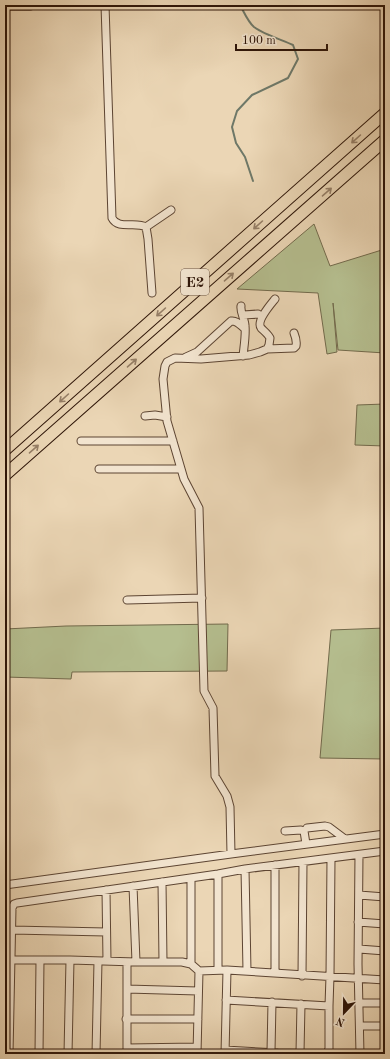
<svg xmlns="http://www.w3.org/2000/svg" width="390" height="1059" font-family="'Old Standard TT',serif">
<style>
.green{fill:#b5be8f;stroke:#726a4c}
.lines{fill:none;stroke-linecap:round;stroke-linejoin:round}
.stream{stroke:#6e7868;stroke-width:2}
.minor-casing{stroke:#5d4533;stroke-width:9}
.major-casing{stroke:#2e1508;stroke-width:11}
.highway-casing{stroke:#2e1508;stroke-width:13}
.minor{stroke:#f2e4cf;stroke-width:7}
.major{stroke:#ebd6b5;stroke-width:9}
.highway{stroke:#ebd6b5;stroke-width:11}
.oneway{stroke:#967f67}
.labels{text-anchor:middle;stroke-width:3.5;stroke-linejoin:round;paint-order:stroke}
.shield{fill:#f2e4cf;stroke:#695344;stroke-width:1}
.shield-label{font-size:15px;font-weight:bold;fill:#2e1508}
</style>
<rect width="100%" height="100%" fill="#ebd6b5"/>
<filter id="stains"><feTurbulence type="fractalNoise" baseFrequency=".005" numOctaves="4"/><feColorMatrix values="0 0 0 0 .2 0 0 0 0 .09 0 0 0 0 .02 0 0 0 .5 -.17"/></filter>
<radialGradient id="worn" r=".72"><stop offset=".6" stop-color="#630" stop-opacity="0"/><stop offset="1" stop-color="#630" stop-opacity=".3"/></radialGradient>
<!-- green -->
<path class="green" d="M314,224L330,266L385,249V353L338,350L333,303L337,352L327,354L318,293L237,289Z
M385,404V446L355,445L357,405Z
M228,624L227,671L72,672L71,679L5,677V629L66,626Z
M385,628V759L320,758L331,630Z"/>
<g class="lines">
<!-- stream -->
<path class="stream" d="M240,5C244,12 248,22 254,27C263,34 282,40 293,45L298,59L288,78L252,95L237,111L232,127L236,143L245,157L253,181"/>
<!-- minor casing -->
<g class="minor-casing">
<path id="minor" d="M105,5L112,218C118,230 136,221 146,227L148,239L152,293
M146,227L171,210
M241,306C240,313 245,319 245,326C246,335 244,346 243,356
M243,315L258,314
M267,349L294,348L296,346C297,341 296,338 294,333
M186,357L197,352L231,321C237,320 241,326 245,329
M145,416L155,415L167,417
M81,441H173
M99,469H181
M127,600L202,598
M307,828L325,826L329,827L345,839
M285,831L301,830L304,831L306,844
M231,854L230,807L227,796L215,776L213,708L204,691L199,508L184,479L167,421L163,379L165,366L167,362L175,358L201,359L249,355L260,352L267,349L269,345L270,338C268,334 264,331 261,328C256,321 271,304 275,299
M359,855L358,964L360,1054
M275,865V973
M245,869L247,971
M191,878V964
M162,882L163,962
M5,885L231,854L385,834
M133,886L136,962
M106,890L107,961
M359,895L385,897
M358,922L385,924
M12,930L106,932
M359,949L385,951
M11,960H70L136,962H182L191,964L199,971L197,1054
M218,970V874
M199,971L227,970L385,980
M302,976L303,862
M127,989L198,991
M226,1000L329,1006
M359,1003H385
M126,1019H198
M360,1026H385
M127,1048L197,1047
M225,1050L278,1053L325,1054L327,1053L329,1049V1006L330,976L331,859
M271,1052L272,1002
M300,1053L301,1004
M9,1054L12,908L14,904L17,903L218,874L245,869L385,851
M39,1054L40,960
M68,1054L70,960
M96,1054L98,961
M127,1054V962
M225,1054L227,970"/>
</g>
<!-- major casing -->
<g class="major-casing">
<path id="major" d="M9,5H30"/>
</g>
<!-- highway casing -->
<g class="highway-casing">
<path id="highway" d="M5,450L385,113
M5,475L385,140"/>
</g>
<!-- minor -->
<use href="#minor" class="minor"/>
<!-- major -->
<use href="#major" class="major"/>
<!-- highway -->
<use href="#highway" class="highway"/>
</g>
<!-- one-way arrows -->
<defs><path id="oneway-shaft" d="M-6 0H5M1.5-3L5.5 0L1.5 3" fill="none" stroke-width="1.6" stroke-linecap="round" stroke-linejoin="round"/></defs>
<g class="oneway">
<use href="#oneway-shaft" transform="translate(356 139) rotate(138)"/>
<use href="#oneway-shaft" transform="translate(327 192) rotate(-41)"/>
<use href="#oneway-shaft" transform="translate(258 225) rotate(138)"/>
<use href="#oneway-shaft" transform="translate(229 277) rotate(-41)"/>
<use href="#oneway-shaft" transform="translate(161 312) rotate(138)"/>
<use href="#oneway-shaft" transform="translate(132 363) rotate(-41)"/>
<use href="#oneway-shaft" transform="translate(64 398) rotate(138)"/>
<use href="#oneway-shaft" transform="translate(34 449) rotate(-41)"/>
</g>
<g class="labels">
<!-- shield labels -->
<rect class="shield" x="181" y="269" width="28" height="26" rx="3"/>
<g class="shield-label">
<text x="195" y="287">E2</text>
</g>
</g>
<!-- margin -->
<rect width="390" height="1059" fill="none" stroke="#ebd6b5" stroke-width="20"/>
<rect x="6" y="6" width="378" height="1047" fill="none" stroke="#2e1508" stroke-width="2"/>
<rect x="10" y="10" width="370" height="1039" fill="none" stroke="#2e1508"/>
<!-- north arrow -->
<g transform="translate(344 1013) rotate(202)" stroke="#f2e4cf" stroke-width="3" paint-order="stroke">
<path d="M0-3L7 15L0 10L-7 15Z" fill="#2e1508"/>
<text y="-6" font-size="11" font-weight="bold" text-anchor="middle" fill="#2e1508">N</text>
</g>
<!-- scale -->
<path d="M236 44v6h91v-6" fill="none" stroke="#2e1508" stroke-width="2"/>
<text x="242" y="44" font-size="12" fill="#2e1508" stroke="#f2e4cf" stroke-width="3" paint-order="stroke">100 m</text>
<rect width="100%" height="100%" filter="url(#stains)"/>
<rect width="100%" height="100%" fill="url(#worn)"/>
</svg>
